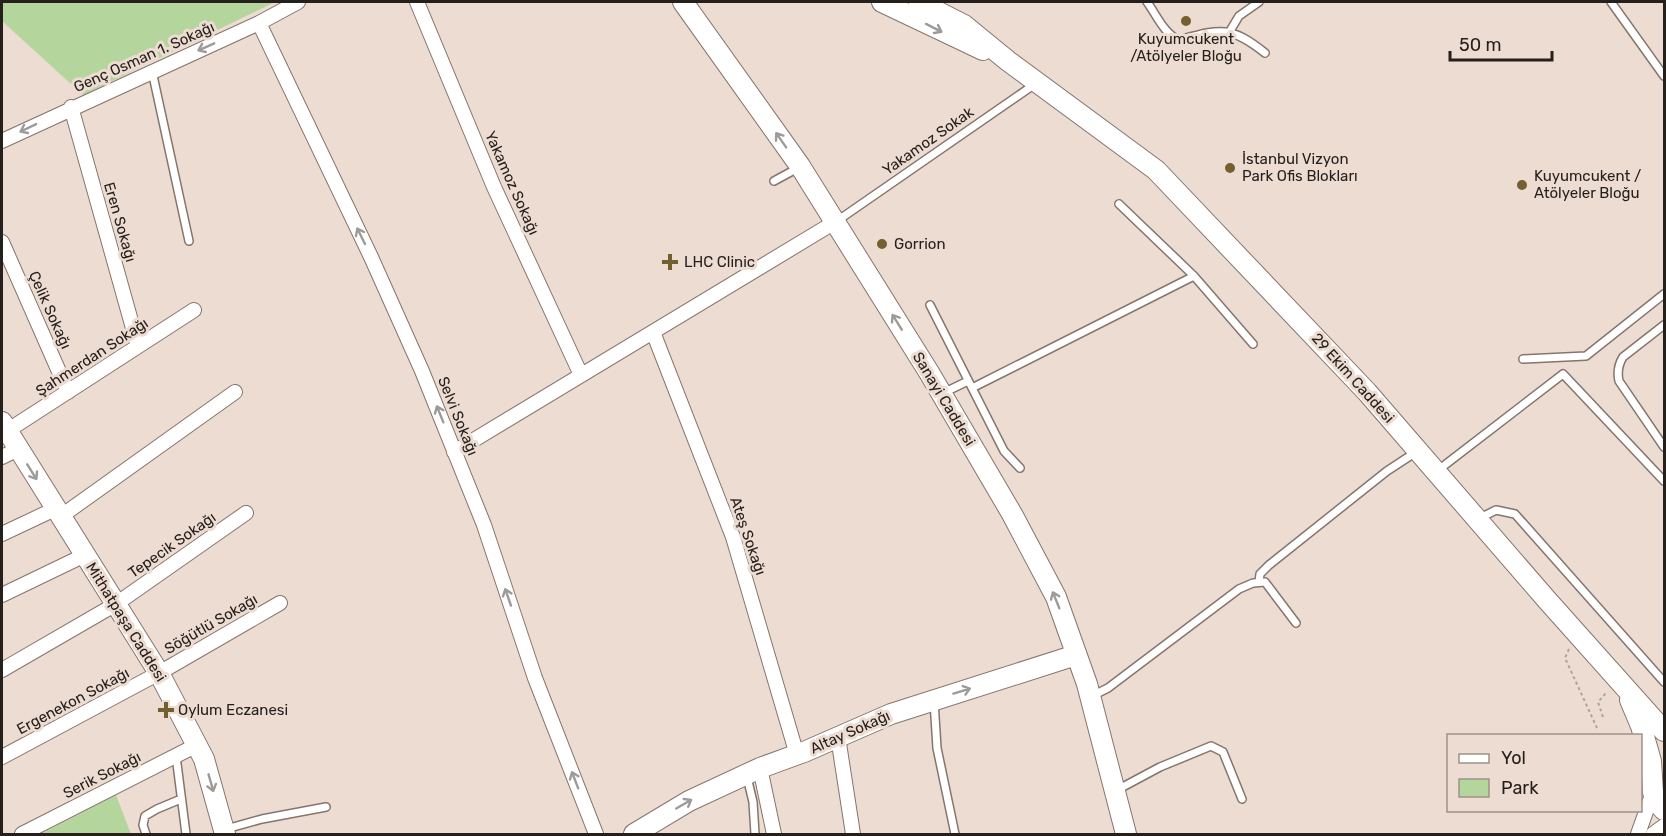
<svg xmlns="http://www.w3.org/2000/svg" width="1666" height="836" font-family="Rubik,sans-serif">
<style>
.green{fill:#b4d59c}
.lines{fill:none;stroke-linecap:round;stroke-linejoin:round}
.lane-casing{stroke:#85756c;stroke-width:10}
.street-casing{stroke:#85756c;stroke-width:16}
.secondary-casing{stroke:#85756c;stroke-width:22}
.path{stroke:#b1a39b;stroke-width:2;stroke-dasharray:3 3;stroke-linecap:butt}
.lane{stroke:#fff;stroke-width:7}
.street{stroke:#fff;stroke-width:14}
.secondary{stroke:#fff;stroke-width:20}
.oneway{stroke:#9d9b99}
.poi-dot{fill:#745f2e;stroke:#eddcd2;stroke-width:2}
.labels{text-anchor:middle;stroke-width:6;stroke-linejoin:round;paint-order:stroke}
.poi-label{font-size:15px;fill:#26201c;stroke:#eddcd2;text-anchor:start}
.street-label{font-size:15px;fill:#26201c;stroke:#eddcd2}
</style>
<rect width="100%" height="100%" fill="#eddcd2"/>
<!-- green -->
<path class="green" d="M2,2H275L83,95L2,21Z
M116,795L131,834H40Z"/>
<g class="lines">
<!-- lane casing -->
<g class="lane-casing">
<path id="lane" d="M1147,2C1156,14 1164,34 1179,40C1220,29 1230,25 1265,53
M1611,2L1664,76
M1230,31L1239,16L1259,2
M152,71L189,241
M774,181L798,168
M1119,204L1194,276L1253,344
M837,221L1035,84
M930,305L1004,451L1020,468
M1664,325L1623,357C1618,365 1617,372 1619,381L1664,447
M1523,359L1586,356L1664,294
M972,388L1194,276
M943,393L968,381
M1437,471L1563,374L1664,481
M1480,518L1496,510L1515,514L1664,682
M1259,582L1260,574L1269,565L1387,471L1416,452
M1092,696L1108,688L1239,589L1253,583L1265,582L1296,623
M934,701L937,748L955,834
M176,756L186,834
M747,777L753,802L755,834
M1117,790L1160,767L1211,746L1223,752L1242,799
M226,829L262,819L326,807
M146,834L143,825L145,816L157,809L181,799"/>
</g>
<!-- street casing -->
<g class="street-casing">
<path id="street" d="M417,2L494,187L581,375
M259,23L371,257L422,371L484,525L535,678L596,834
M71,107L138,346
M2,141L259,23L298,2
M2,242L68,392
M653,332L733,537L797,755
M7,431L194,310
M454,452L835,222
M2,457L18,449
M60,517L235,392
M2,534L55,509
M2,595L85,555
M2,670L116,604L246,513
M838,737L853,834
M2,757L159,673L280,603
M760,768L774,834
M22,834L197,745
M1638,834L1653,792
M1653,834L1664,826"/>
</g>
<!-- secondary casing -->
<g class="secondary-casing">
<path id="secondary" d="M683,2L800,166L930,374L1012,514L1056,597L1087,684L1126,834
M882,2L983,50
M919,2L964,25L1008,61L1156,170L1367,392L1547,600L1664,731
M2,422L159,673L204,759L225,834
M1630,700L1641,726L1651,761L1653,792L1656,801L1664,810
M634,834L689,801L760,768L804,752L891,714L1076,655"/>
</g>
<!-- path -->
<path class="path" d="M1569,649L1565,658L1597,728
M1603,717L1598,702L1607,692"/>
<!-- lane -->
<use href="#lane" class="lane"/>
<!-- street -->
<use href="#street" class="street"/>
<!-- secondary -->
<use href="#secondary" class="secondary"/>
</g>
<!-- one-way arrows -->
<defs><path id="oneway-shaft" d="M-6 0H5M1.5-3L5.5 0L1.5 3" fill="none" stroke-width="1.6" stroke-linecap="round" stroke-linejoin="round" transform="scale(1.5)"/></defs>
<g class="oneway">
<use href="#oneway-shaft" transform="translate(934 28) rotate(27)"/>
<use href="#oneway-shaft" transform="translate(206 47) rotate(156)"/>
<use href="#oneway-shaft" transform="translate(28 128) rotate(154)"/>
<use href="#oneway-shaft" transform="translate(781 140) rotate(-125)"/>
<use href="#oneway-shaft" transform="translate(361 236) rotate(-116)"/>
<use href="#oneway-shaft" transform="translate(897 322) rotate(-122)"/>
<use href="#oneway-shaft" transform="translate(440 414) rotate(-112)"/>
<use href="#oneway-shaft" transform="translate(32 472) rotate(58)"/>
<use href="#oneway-shaft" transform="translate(508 597) rotate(-109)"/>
<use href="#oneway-shaft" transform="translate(1056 600) rotate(-112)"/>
<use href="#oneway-shaft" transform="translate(962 691) rotate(-17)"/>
<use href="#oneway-shaft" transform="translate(575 780) rotate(-111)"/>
<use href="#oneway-shaft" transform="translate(211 783) rotate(74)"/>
<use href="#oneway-shaft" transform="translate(684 804) rotate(-30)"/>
</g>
<!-- markers -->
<g class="poi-dot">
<circle cx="1186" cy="21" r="6"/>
<circle cx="1230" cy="168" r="6"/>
<circle cx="1522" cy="185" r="6"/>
<circle cx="882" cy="244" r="6"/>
<path d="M667 253h6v6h6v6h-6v6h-6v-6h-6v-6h6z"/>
<path d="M163 701h6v6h6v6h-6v6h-6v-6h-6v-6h6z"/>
</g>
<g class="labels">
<!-- poi labels -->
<g class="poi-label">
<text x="1186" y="44" text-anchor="middle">Kuyumcukent<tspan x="1186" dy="17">/Atölyeler Bloğu</tspan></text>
<text x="1242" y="164">İstanbul Vizyon<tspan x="1242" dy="17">Park Ofis Blokları</tspan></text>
<text x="1534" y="181">Kuyumcukent /<tspan x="1534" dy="17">Atölyeler Bloğu</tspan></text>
<text x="894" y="249">Gorrion</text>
<text x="684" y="267">LHC Clinic</text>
<text x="178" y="715">Oylum Eczanesi</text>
</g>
<!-- street labels -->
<g class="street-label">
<text transform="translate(144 57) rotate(-24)" y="5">Genç Osman 1. Sokağı</text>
<text transform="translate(928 141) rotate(-35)" y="5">Yakamoz Sokak</text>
<text transform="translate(512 183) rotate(66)" y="5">Yakamoz Sokağı</text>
<text transform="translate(120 222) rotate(74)" y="5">Eren Sokağı</text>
<text transform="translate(50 310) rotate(66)" y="5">Çelik Sokağı</text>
<text transform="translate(92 357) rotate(-33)" y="5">Şahmerdan Sokağı</text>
<text transform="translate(1353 378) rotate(48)" y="5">29 Ekim Caddesi</text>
<text transform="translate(944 399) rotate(59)" y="5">Sanayi Caddesi</text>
<text transform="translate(458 416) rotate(68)" y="5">Selvi Sokağı</text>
<text transform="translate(748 536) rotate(71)" y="5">Ateş Sokağı</text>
<text transform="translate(172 545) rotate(-35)" y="5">Tepecik Sokağı</text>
<text transform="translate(126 622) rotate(58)" y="5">Mithatpaşa Caddesi</text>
<text transform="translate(211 624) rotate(-30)" y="5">Söğütlü Sokağı</text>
<text transform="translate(73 701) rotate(-28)" y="5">Ergenekon Sokağı</text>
<text transform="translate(850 732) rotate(-24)" y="5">Altay Sokağı</text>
<text transform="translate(102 775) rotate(-27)" y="5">Serik Sokağı</text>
</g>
</g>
<!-- border -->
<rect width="1666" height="836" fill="none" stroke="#26201c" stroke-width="6"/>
<!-- legend -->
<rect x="1447" y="734" width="195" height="78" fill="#eddcd2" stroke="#9d9189" stroke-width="1.5"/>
<rect x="1459" y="754" width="30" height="9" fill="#ffffff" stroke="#9d9189" stroke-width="1.5"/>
<text x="1501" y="764" font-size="18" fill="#26201c">Yol</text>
<rect x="1459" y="779" width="30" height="18" fill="#b4d59c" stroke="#9d9189" stroke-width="1.5"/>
<text x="1501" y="794" font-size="18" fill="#26201c">Park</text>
<!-- scale -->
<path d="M1450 51v9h102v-9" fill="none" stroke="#26201c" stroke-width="3"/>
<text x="1459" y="51" font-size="18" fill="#26201c" stroke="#eddcd2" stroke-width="4.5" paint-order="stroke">50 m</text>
</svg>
